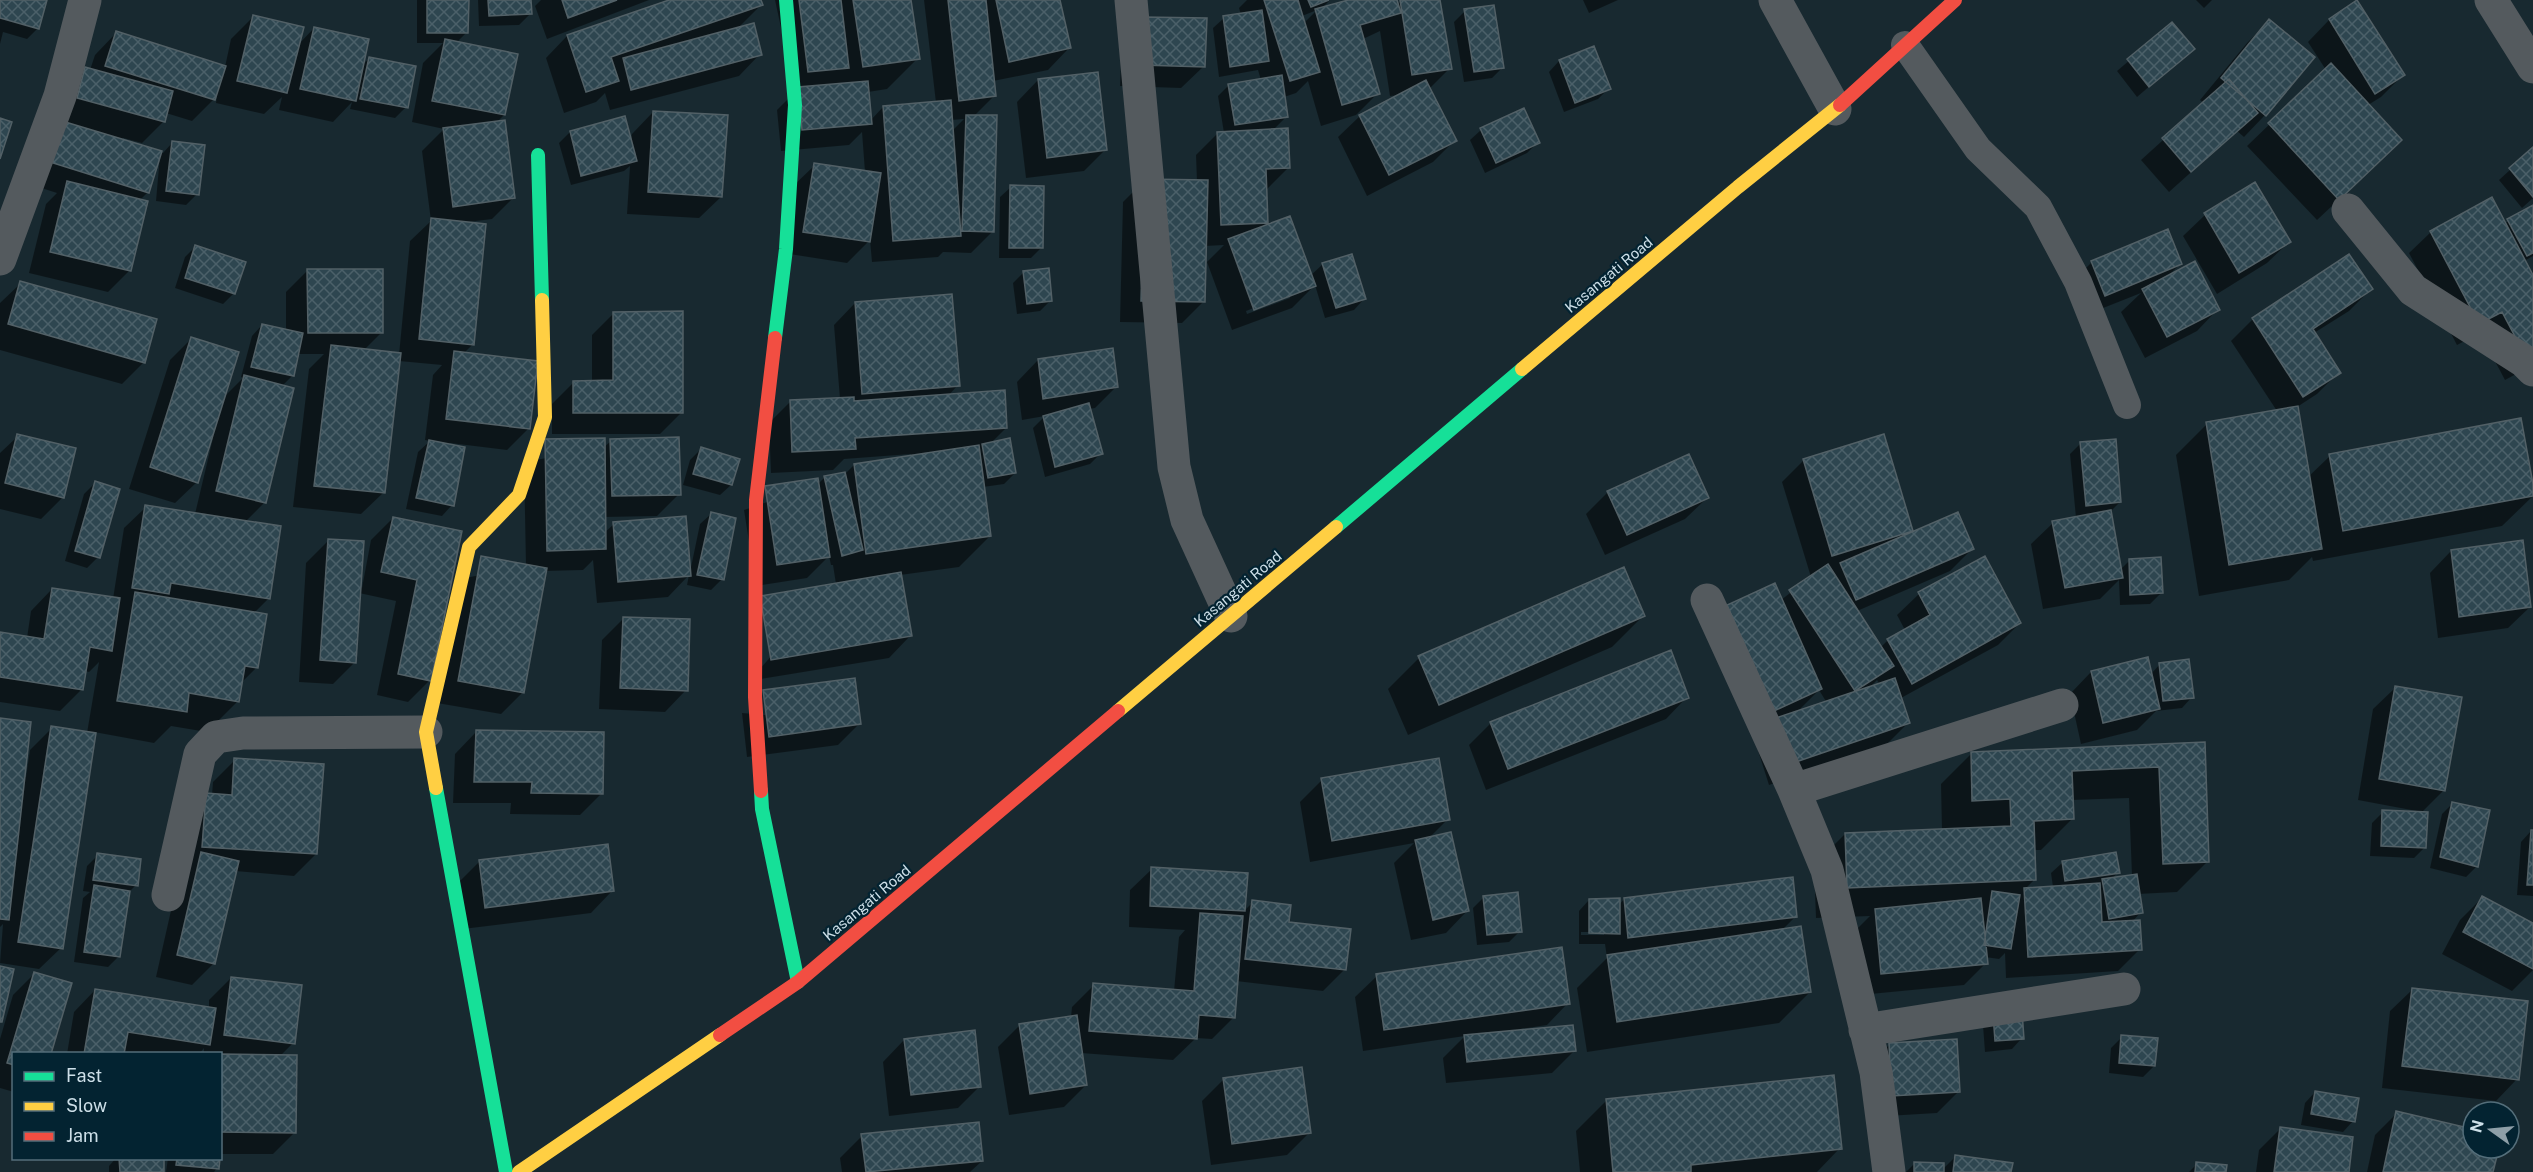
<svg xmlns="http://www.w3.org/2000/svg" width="2533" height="1172" font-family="'Public Sans',sans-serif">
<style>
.shadow{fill:#0007;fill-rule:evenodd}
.building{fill:url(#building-cross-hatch);stroke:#526066;stroke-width:1.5}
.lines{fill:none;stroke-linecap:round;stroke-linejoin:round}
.lane{stroke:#545a5e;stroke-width:28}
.street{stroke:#545a5e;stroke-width:33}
.fast{stroke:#16e098;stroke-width:14}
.slow{stroke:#ffcf43;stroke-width:14}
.jam{stroke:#f24e42;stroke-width:14}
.labels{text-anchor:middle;stroke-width:4.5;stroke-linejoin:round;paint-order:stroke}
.street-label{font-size:15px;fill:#cddfe8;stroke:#032331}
</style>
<defs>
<pattern id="building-cross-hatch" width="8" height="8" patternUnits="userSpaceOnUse" patternTransform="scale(1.5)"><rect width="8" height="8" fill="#2e4650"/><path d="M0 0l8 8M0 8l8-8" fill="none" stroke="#4b6069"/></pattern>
</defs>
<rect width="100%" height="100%" fill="#182930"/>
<!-- shadow -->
<path class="shadow" d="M0,0H45L38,28L27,39L3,32L0,44Z
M417,0H467V32L456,43L504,115L496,123L514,197L492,219L468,222L473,344L463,354L529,428L507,450L450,443L452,505L442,516L406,509L418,452L430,441L425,440L433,375L442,365L399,361L383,493L361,514L293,507L309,369L324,354H297L292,376L282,386L265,502L245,522L269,598L254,613L257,667L241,683L238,701L207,732L171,726L154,743L94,732L61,948L39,969L0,963L3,924L0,927V720L23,777H26L30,750L52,728L87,733L99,662L89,672L85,671L81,690L60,711L0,702V634L27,638L31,611L52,589L113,599L124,528L146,507L195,514L213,438L211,437L197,482L175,503L129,489L170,360L191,339L223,398L243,378L241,377L252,336L262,325L286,331V292L308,270L381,333L363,351L399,355L410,241L431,221L422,151L444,129L412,122L423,63L443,43H417Z
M478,0H530V14L519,25L479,26Z
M541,0H649L547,39L535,6Z
M674,0H760L761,5L737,29L760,54L739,76L610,110L605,93L596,102L564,113L546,58L567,36Z
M775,0H910L918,58L887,89L868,92L870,121L883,107L936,103L924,0H1059L1069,48L1048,70L993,81L994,96L974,116L993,231L971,253L943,252L938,257L872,262L870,240L847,263L783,253L793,186L815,165L865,172L862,132L849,145L781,151L777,110L795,92ZM964,119L952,131L951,120Z
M1247,0H1330L1321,9L1353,0H1395L1397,5L1401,1L1407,0H1439L1450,68L1429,89L1455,140L1433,162L1367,196L1338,137L1360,116L1399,95L1390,96L1380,31L1363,39L1378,93L1356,115L1321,126L1308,81L1296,93L1284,97L1287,116L1273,130L1288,168L1267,189V222L1261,228L1310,276L1323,264L1364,299L1354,310L1325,318L1315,285L1292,308L1232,330L1207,262L1224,245L1205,246L1204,301L1182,323L1120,322L1123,202L1145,180L1197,182L1196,155L1218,133H1224L1218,96L1229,85L1261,80L1258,70L1219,77L1213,28L1224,18L1241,15L1239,8ZM1317,10L1304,23L1302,16ZM1290,294V298L1247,314L1246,311Z
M1583,0H1618L1589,13Z
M2196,0H2212L2204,8Z
M2357,2L2403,75L2381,97L2368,105L2379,162L2317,220L2247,146L2326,70L2308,42L2329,20Z
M1465,11L1503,67L1492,78L1464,82L1454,22Z
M253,17L298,45L314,28L361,66L370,58L406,107L395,118L350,109L352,102L333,122L279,110L282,97L264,114L216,103L217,96L192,121L166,113L164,121L142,143L123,138L122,140L163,153L172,143L197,194L186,205L156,201L160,155L148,192L140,200L130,270L108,292L29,273L46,204L57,193L29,184L64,91L86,69L90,70L95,55L116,33L225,67L231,39Z
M2269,21L2265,115L2244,137L2237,131L2169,192L2141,160L2204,103L2200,100L2247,43Z
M2172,24L2193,49L2137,97L2117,71Z
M1122,40L1203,67L1181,88L1120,86Z
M1594,48L1609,88L1598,99L1564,112L1549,72L1559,61Z
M1038,80L1106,149L1084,171L1026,178L1017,102Z
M653,112L721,197L699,218L627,214L630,166L624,171L571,185L559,143L570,132L631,142L632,134Z
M1481,130L1538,142L1527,153L1485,173L1470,140Z
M2533,149V198L2522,208L2499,180Z
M2255,184L2289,242L2267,263L2217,294L2183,236L2205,215Z
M1011,187L1041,248L1031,258H999L1000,197Z
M2533,207V256L2524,261L2533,279V365L2505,380L2480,333L2457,345L2409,253L2431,232L2504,224Z
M2167,231L2180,264L2167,277L2218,309L2197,331L2145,358L2121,312L2141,293L2083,316L2070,284L2091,263Z
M196,246L234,293L223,304L175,288L185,257Z
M2349,256L2371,289L2349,311L2314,333L2339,372L2317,394L2297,407L2308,477L2330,456L2533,493V496L2502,526L2313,561L2312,557L2289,580L2199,596L2176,455L2207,424L2277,411L2231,341L2253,319Z
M1024,272L1051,300L1040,311L1017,314L1013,283Z
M21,283L144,362L122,384L0,350V303Z
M855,303L958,385L948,396L1006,428L990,444L1015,473L1004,484L983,487L990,536L959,567L900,575L910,636L889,658L749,681L836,584L833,565H831L829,556L807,578L756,586L744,510L817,485L825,477L846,473L854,465L911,457V454L844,459L833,470L771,473L769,423L791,401L840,399L834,325Z
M614,313L682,412L660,434H552V404L574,382H592V335Z
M1038,360L1117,386L1095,408L1089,409L1101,453L1090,464L1045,477L1033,428L1045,416L1022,420L1017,382Z
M18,436L63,497L41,519L0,509V453Z
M1883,436L1912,534L1972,549L1950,571L1857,611L1880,648L1888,640L1905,630L1897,615L1919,594L2020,623L1998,645L1901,698L1909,722L1887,744L1769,785L1755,741L1781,600L1811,577L1782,482L1804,460ZM1877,680L1880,685L1868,689ZM1819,690L1827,703L1796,713Z
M611,441L679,494L657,516L604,517V533L614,524L690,572L700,524L711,514L722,579L711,590L687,585L689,575L668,597L597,603L593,560L583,570L545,571L523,692L501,714L437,703L460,579L526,566L524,462L603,448Z
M2081,443L2120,502L2110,512L2120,570L2130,560L2161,593L2150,604L2120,605L2119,580L2100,599L2043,609L2031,544L2053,523L2076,518L2070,454Z
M701,449L731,485L720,495L683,485L690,460Z
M95,483L98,557L87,568L65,561L84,494Z
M1608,492L1707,498L1685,519L1605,555L1586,514Z
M393,518L460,532L430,680L408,702L377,695L396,601L359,593L355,662L333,684L299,682L306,563L328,541L362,588L371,540Z
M2451,551L2530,607L2508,628L2438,638L2430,573Z
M1643,616L1612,647L1408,735L1388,689L1419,658Z
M624,618L686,690L665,712L599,709L602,640Z
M2160,664L2192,697L2182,708L2156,711L2137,730L2081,744L2070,694L2091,672L2151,674Z
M2395,688L2444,790L2422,812L2358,800L2373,709Z
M1687,697L1666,719L1486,790L1469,745L1491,723Z
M742,713L860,723L838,745L747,757Z
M476,732L601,794L580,815L510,814L511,803H453L455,754Z
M2203,744L2208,861L2177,892L2138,894L2141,912L2132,922L2140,949L2118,971L2006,978L2005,953L1999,959L1985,957L1986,963L1964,985L1860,995L1854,932L1870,916L1816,918L1814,865L1845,834L1942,831L1941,784L1972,753ZM2129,798L2132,876L2112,879L2118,872L2115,854L2062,863L2051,873L2053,887L2025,889L2035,879L2034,850H2041L2072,819L2071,800Z
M235,760L316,854L294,876L235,871L214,963L192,985L156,977L179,875L184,816L212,795L213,782Z
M1322,780L1448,819L1429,838L1467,911L1446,933L1411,940L1394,863L1414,843L1310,862L1300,802Z
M2453,803L2477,866L2466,877L2430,868L2442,814Z
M2383,812L2425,847L2414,858L2370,856L2372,823Z
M2531,831L2533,896L2517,895L2521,842Z
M98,855L136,885L128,893L119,956L108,967L74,962L83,898L90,892L83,891L87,866Z
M479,862L612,891L591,913L463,929L458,883Z
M1152,869L1244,911L1253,902L1287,923L1344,970L1323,991L1236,981L1234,1017L1212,1039L1196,1038L1173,1060L1081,1053L1086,1085L1064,1107L1009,1115L998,1047L1020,1025L1071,1017L1072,1007L1094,985L1174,991L1179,937L1185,930L1129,927L1130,890Z
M1484,897L1520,931L1509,942L1477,945L1473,908Z
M2482,898L2533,925V970L2512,991L2442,954L2460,920Z
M1624,899L1796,916L1782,930L1810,992L1779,1023L1587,1052L1577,988L1607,958L1605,944H1579V911L1589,900L1619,905ZM1581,932H1604V935H1581Z
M35,973L14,1054V1092L0,1088V1039L13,995Z
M1377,976L1568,1003L1547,1025L1520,1029V1032L1574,1051L1552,1073L1446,1083L1443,1058L1465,1036L1363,1051L1355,997Z
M231,978L293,1043L280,1056L295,1132L273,1154H220V1054H204V1048L199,1054H67L74,1012L95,990L209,1009V1000Z
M2412,990L2517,1079L2496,1101L2382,1088L2390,1011Z
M1982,1012L2022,1038L2012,1049L1985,1052Z
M2122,1037L2154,1066L2143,1077L2109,1073L2111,1048Z
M904,1040L980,1086L958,1108L889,1116L883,1062Z
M1889,1045L1959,1091L1937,1113L1870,1117L1868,1067Z
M1224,1079L1309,1133L1287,1155L1211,1165L1202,1101Z
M2315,1092L2353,1121L2343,1132L2301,1125L2305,1103Z
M1607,1100L1840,1148L1817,1172H1580L1576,1131Z
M2397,1113L2473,1130V1148H2498L2492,1172H2367L2375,1135Z
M2280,1129L2347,1172H2256L2259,1150Z
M862,1136L982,1161L970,1172H842L840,1158Z
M1956,1156L2010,1172H1906L1915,1163L1943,1169Z
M116,1158H162L163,1172H109V1166Z
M168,1158H218L217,1168L214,1172H166Z
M2197,1164L2224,1172H2189Z"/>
<!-- building -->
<path class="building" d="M0,0H47L39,29L0,18Z
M427,0H469L468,33H427Z
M488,0H531L532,14L489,16Z
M562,0H617L568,18Z
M669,0H761L763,5L611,57L619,81L586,92L567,35Z
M799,0H841L849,68L808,72Z
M853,0H911L920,59L863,67Z
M948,0H986L996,96L959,101Z
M996,0H1060L1071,48L1009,62Z
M1264,0H1298L1320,72L1290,81Z
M1308,0H1329L1311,7Z
M1348,0H1397L1401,13L1360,25L1380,94L1342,105L1315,9Z
M1400,0H1440L1452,69L1412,75Z
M2357,0L2405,75L2375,94L2329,19Z
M1494,5L1504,68L1474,72L1464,9Z
M1262,10L1269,61L1230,67L1223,16Z
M253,15L304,27L287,93L237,81Z
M1143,17L1207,18L1205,67L1141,65Z
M2269,19L2315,57L2266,116L2221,78Z
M2172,22L2195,49L2149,87L2127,59Z
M754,23L762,55L631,90L623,58Z
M314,27L369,39L356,101L300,89Z
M116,31L226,66L215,100L105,66Z
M445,39L518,54L505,115L432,101Z
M1594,46L1611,89L1575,103L1559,60Z
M369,57L416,66L408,108L360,99Z
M2331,63L2402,140L2339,200L2268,123Z
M85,67L173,91L165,122L77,98Z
M1098,72L1107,150L1047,158L1038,79Z
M1282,75L1288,117L1235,125L1228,84Z
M2229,79L2258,113L2191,172L2162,138Z
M1426,80L1457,141L1389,175L1359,115Z
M868,81L872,124L802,130L798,87Z
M951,100L961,236L893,241L883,106Z
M1524,108L1540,143L1496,163L1480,128Z
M653,111L728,115L722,197L648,192Z
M966,115H997L994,232L962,231Z
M625,116L637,161L581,176L570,131Z
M0,118L12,122L0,159Z
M505,120L515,198L453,207L443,128Z
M62,121L162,151L149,193L50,162Z
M1288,128L1290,168L1266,169L1268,223L1221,225L1217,132Z
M172,141L205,145L199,195L166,191Z
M2533,147V197L2509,168Z
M814,163L881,173L870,242L803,232Z
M1144,179L1208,180L1205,302L1141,301Z
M67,181L148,201L131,271L50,252Z
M2255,182L2291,242L2239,273L2204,213Z
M1010,185L1044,186L1043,248H1009Z
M2492,197L2533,275V356L2527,359L2502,312L2479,324L2430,231Z
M2533,205V253L2527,256L2507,219Z
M1290,216L1316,286L1254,310L1228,239Z
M431,218L486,224L474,345L419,339Z
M2168,229L2182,264L2105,296L2091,261Z
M195,245L246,262L235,294L185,278Z
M1352,254L1366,299L1336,308L1322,263Z
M2349,254L2373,289L2313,329L2341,373L2303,397L2252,318Z
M2195,261L2220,310L2167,337L2142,289Z
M1049,268L1052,301L1027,304L1023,271Z
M307,269H383V333H308Z
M20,281L157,319L145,363L8,324Z
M952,294L960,386L862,394L855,302Z
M683,311V413H573V381L613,380V312Z
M262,324L303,333L294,376L251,367Z
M191,337L239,352L198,483L150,467Z
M331,345L401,353L385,493L314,486Z
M1113,348L1118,387L1043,399L1038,359Z
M454,351L538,361L530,429L446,419Z
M244,375L294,388L266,503L216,491Z
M1005,390L1007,428L855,438L856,449L792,452L790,400L854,397V401Z
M1089,403L1103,454L1055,467L1043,416Z
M2298,406L2322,549L2229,565L2206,422Z
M2521,418L2533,484V496L2343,531L2329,454Z
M17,434L76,448L64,498L5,483Z
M1884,434L1913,531L1832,556L1803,459Z
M679,437L681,495L612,496L610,439Z
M605,438L606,549L547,551L545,439Z
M1010,438L1016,473L988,478L982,444Z
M2116,439L2121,502L2086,506L2080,442Z
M429,440L465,447L454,506L416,498Z
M979,445L991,536L866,554L854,464Z
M701,447L740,459L732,485L693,474Z
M1689,454L1709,498L1627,535L1607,491Z
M845,472L863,550L842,556L824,476Z
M818,478L830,557L777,565L765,486Z
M95,481L120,489L100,558L75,551Z
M145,505L281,526L270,599L171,583L169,594L132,588Z
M2111,510L2123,578L2065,588L2052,521Z
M711,512L736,518L724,580L697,575Z
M1958,512L1974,549L1856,600L1840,563Z
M686,516L691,576L618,582L613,522Z
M393,517L462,531L431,681L398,674L417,580L381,572Z
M328,539L364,541L356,663L320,660Z
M2523,540L2531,607L2459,617L2451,550Z
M481,556L547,568L524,693L458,681Z
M1985,556L2021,623L1912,684L1887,639L1930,615L1918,592Z
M2161,557L2163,593L2130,595L2129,559Z
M1828,564L1894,666L1855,691L1789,590Z
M1624,567L1645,616L1439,705L1418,656Z
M901,572L912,636L771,660L760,596Z
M1775,583L1822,689L1774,711L1727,605Z
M52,588L120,598L112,651L90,647L83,690L0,677V632L44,639Z
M135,592L267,614L258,668L245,666L239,702L189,693L187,712L117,701Z
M623,617L690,619L688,691L620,688Z
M1671,650L1689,698L1508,769L1490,722Z
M2148,657L2160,709L2103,723L2091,671Z
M2189,659L2194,698L2163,701L2159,663Z
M855,678L861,724L769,737L763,690Z
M1895,678L1910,723L1790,764L1776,718Z
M2395,686L2462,697L2445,791L2379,779Z
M0,718L31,722L9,920L0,919Z
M51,726L96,733L63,949L18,942Z
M476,730L604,732L603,794L531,793L532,782H474Z
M2205,742L2209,862L2163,864L2159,767L2072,771L2074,819L2034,821L2036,880L1847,888L1845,833L2011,826L2010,799L1972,801L1971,752Z
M234,758L324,764L317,854L202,847L206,793L232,795Z
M1439,758L1450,820L1332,841L1321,778Z
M2452,802L2490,810L2478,867L2440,857Z
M2382,810L2428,812L2426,848L2381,846Z
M2531,830H2533V885H2527Z
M1451,832L1469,911L1433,920L1415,840Z
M608,844L614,891L485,908L479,860Z
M201,852L239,861L215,964L177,955Z
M2116,852L2120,873L2065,881L2062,861Z
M97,853L141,859L138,886L93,880Z
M1151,867L1248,873L1245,911L1150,906Z
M2137,874L2143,913L2109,919L2102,879Z
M1793,877L1797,917L1628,938L1624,898Z
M2100,883L2102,922L2140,920L2142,950L2028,957L2024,888Z
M94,885L130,891L120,957L84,952Z
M1992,891L2020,895L2011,949L1984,945Z
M1518,892L1522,932L1487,935L1483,896Z
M2482,896L2533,923V969L2463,932Z
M1620,898V934L1589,933V899Z
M1981,898L1988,964L1881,974L1875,909Z
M1252,900L1291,905L1289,922L1351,929L1346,970L1245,959Z
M1200,913L1243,916L1235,1018L1199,1015L1197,1039L1089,1031L1093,983L1194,991Z
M1801,926L1811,992L1617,1022L1607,955Z
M1562,947L1570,1004L1384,1030L1376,974Z
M0,966L14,969L2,1022H0Z
M34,972L72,983L51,1054H14V1065L7,1063Z
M231,977L302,985L295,1044L224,1035Z
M2412,988L2528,1001L2519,1080L2402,1066Z
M95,989L216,1008L210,1045L128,1032L124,1054H84Z
M2021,997L2024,1039L1995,1041L1992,1000Z
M1077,1015L1087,1085L1030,1094L1019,1024Z
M1573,1025L1576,1051L1467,1062L1464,1035Z
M975,1030L981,1087L911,1095L904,1039Z
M2121,1035L2158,1038L2155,1066L2119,1063Z
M1957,1039L1960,1092L1891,1096L1889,1043Z
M220,1054L297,1055L296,1133L220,1132Z
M1302,1067L1311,1133L1232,1144L1223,1078Z
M1834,1075L1842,1149L1691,1165V1172H1613L1606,1099Z
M2315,1091L2359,1098L2355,1122L2311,1114Z
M2396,1111L2473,1129V1148H2499L2493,1172H2383Z
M979,1122L983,1161L866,1172L861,1134Z
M2280,1127L2353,1137L2349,1172H2274Z
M1955,1155L2013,1163L2011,1172H1953Z
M119,1158H164V1172H120Z
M177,1158H220L219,1169L176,1165Z
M1914,1162L1944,1163V1172H1914Z
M2196,1162L2227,1165L2226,1172H2195Z"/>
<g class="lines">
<!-- lane -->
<path class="lane" d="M1905,45L1978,149L2038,207L2078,282L2127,405"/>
<!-- street -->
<path class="street" d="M1131,0L1174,467L1187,520L1231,616
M1775,0L1835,109
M2491,0L2533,67
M2348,210L2413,290L2524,361L2533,370
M0,259L60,96L85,0
M1707,600L1794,790L1827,870L1876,1072L1889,1172
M1794,790L2062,705
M168,895L200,754L216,737L243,733L426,732
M1865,1030L2124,989"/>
<!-- fast -->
<path class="fast" d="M538,155L542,300
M775,338L786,249L795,105L786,0
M1336,527L1522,369
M436,788L506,1172
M761,791L762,809L798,982"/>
<!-- slow -->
<path class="slow" d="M1522,369L1738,187L1840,105
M1118,711L1336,527
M436,788L426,732L469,547L519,495L545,417L542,300
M519,1172L720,1035"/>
<!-- jam -->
<path class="jam" d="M1840,105L1955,0
M761,791L755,697L756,500L775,338
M720,1035L798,982L1118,711"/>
</g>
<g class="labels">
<!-- street labels -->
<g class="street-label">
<text transform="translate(1609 275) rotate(-40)" y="5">Kasangati Road</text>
<text transform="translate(1238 589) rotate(-40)" y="5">Kasangati Road</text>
<text transform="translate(867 903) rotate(-40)" y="5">Kasangati Road</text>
</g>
</g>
<!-- legend -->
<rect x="12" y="1052" width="210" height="108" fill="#032331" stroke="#546e7a" stroke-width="1.5"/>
<rect x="24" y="1072" width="30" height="9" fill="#16e098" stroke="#546e7a" stroke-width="1.5"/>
<text x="66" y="1082" font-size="18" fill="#cddfe8">Fast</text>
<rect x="24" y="1102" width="30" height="9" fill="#ffcf43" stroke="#546e7a" stroke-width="1.5"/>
<text x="66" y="1112" font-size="18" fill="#cddfe8">Slow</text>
<rect x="24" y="1132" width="30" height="9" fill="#f24e42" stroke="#546e7a" stroke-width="1.5"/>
<text x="66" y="1142" font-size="18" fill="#cddfe8">Jam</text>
<!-- north arrow -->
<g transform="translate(2491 1130) rotate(285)"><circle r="28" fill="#032331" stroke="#546e7a" stroke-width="1.5"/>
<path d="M0-4.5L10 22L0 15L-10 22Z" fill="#8e9fa8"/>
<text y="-9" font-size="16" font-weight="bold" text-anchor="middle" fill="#cddfe8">N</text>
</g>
</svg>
